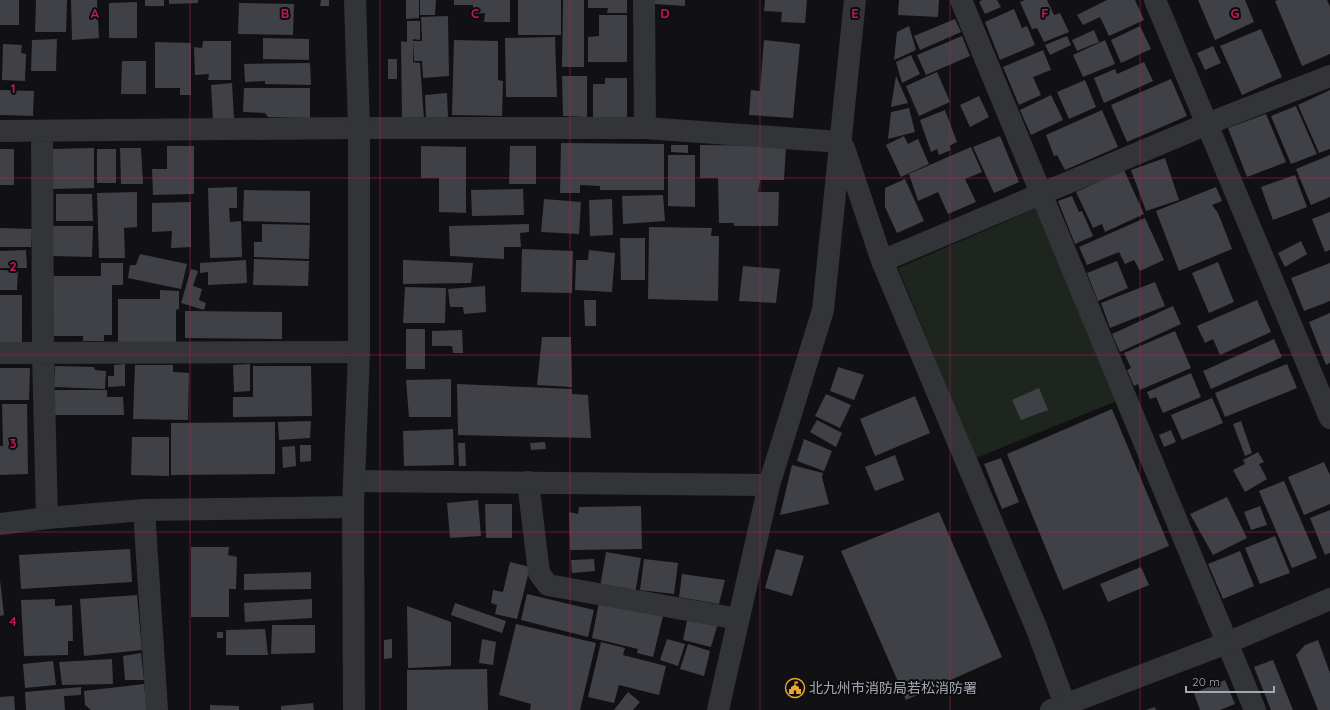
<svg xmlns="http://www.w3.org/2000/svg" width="1330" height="710" font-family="Quicksand,'Noto Sans JP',sans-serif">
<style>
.green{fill:#1e251e}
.building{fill:#404146}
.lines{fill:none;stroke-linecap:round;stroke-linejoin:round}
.minor{stroke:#323438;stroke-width:22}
.tertiary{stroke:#323438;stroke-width:22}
.grid{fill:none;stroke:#c2185b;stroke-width:1;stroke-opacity:0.55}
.labels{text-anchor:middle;stroke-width:4;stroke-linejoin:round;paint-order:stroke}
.poi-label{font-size:14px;fill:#a3a9b3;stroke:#0c0c0e;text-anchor:start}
.grid-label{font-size:13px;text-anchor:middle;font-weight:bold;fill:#c2185b;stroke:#0c0c0e;stroke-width:4;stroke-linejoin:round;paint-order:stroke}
</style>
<rect width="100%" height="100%" fill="#111113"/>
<!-- green -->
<path class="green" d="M1037,208L1117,401L976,458L898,268Z"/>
<!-- building -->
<path class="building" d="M0,0H19V25H0Z
M36,0H67L66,32H35Z
M71,0H97L99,38L72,40Z
M145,0H164V6H145Z
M169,0H198V3L169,4Z
M321,0H329V6H320Z
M406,0H419V18L406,19Z
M420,0H436L435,15H420Z
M454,0H510V22H484L485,13L473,14V5H454Z
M518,0H561V35H518Z
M563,0H584V67H562Z
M588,0H627V13H607L608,8H588Z
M655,0H685V6L655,4Z
M765,0H807L805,23L781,22L782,12L764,11Z
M899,0H939L938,17L898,15Z
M982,0H997L1001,7L985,14L979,2Z
M1025,0H1047L1054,15L1060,13L1069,32L1044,42L1037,28L1032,29L1020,2Z
M1107,0H1135L1144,20L1109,36L1100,17L1083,25L1077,15Z
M1198,0H1245L1254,22L1215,40Z
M1278,0H1327L1330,7V54L1302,66L1275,1Z
M137,2V38H109V3Z
M239,3L294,4L293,35L238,34Z
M1014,9L1022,28L1027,26L1035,45L1000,60L985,22Z
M599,15H627V62H588V37L599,36Z
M448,16L449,76L423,78L422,61H414L413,41H422L421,17Z
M955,19L961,32L920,50L914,36Z
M407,21H420V40L413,39V62L420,63L424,119H402L401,41L407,42Z
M909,26L916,50L894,60L897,32Z
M1140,26L1151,49L1121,63L1111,40Z
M1261,29L1282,77L1242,95L1220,46Z
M1094,30L1099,42L1077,51L1072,40Z
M962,36L970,56L926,75L917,55Z
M1067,36L1071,45L1050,55L1045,45Z
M555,37L557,97H506L505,38Z
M263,38L309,39V60L263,59Z
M57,39L56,71H31L32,40Z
M454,40L498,41V80L503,81L502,116L452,115Z
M764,40L800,44L793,118L749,115L751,90L760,91Z
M1105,40L1115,64L1083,77L1073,55Z
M203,41H231V80H208L209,74L195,75L194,47L202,48Z
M155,42L191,43V95H180V88H155Z
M3,44L22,45L21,53L26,54L25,81L2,80Z
M1213,46L1221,63L1205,70L1197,53Z
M1043,50L1051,70L1033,77L1041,95L1019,105L1003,67Z
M911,55L920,74L902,83L896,62Z
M388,59H397V79H388Z
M122,61H146V94H121Z
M1144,62L1153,81L1104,103L1094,78L1115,69L1117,74Z
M310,63L311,85L265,84V81L245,82L244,64Z
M937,72L950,102L919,116L906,86Z
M562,76H587V117L563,116Z
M896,76L908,103L891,107Z
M605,78H627V117L593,118V84H605Z
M1171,79L1187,116L1127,142L1111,105Z
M1085,80L1096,107L1069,119L1057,92Z
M232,83L234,119L213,120L211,85Z
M244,88H310V118L268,117L265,113L243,112Z
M0,90L34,91L33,116L0,115Z
M1330,90V149L1319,153L1298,105Z
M447,93L448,117L426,119L425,95Z
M1051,95L1063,120L1031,135L1020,110Z
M979,96L989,117L970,127L960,105Z
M1296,106L1317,154L1291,164L1271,116Z
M909,108L915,132L888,139L891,112Z
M945,110L957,142L949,146L951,150L939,155L937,149L931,152L920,120Z
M1102,110L1118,147L1065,170L1057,155L1054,156L1046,135Z
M1266,114L1286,162L1247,177L1228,128Z
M904,136L908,144L918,139L929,164L901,177L886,145Z
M1000,136L1019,182L994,193L973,147Z
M561,143L664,144V190H600V186L580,185V193H560Z
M671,145H688V153L671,152Z
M700,145L786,146L784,180H760L758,192H779L778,226H734V223H719L718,178H700Z
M167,146H194V194L153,195L152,169H167Z
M421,146L466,147V213L439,212V178H421Z
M510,146H536V184H509Z
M971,147L982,172L965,179L976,202L948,214L938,192L918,201L909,174Z
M94,148V188L52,189L53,149Z
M120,148H141L143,184H121Z
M0,149H14V185H0Z
M97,149H116V183H97Z
M668,155H695V207L668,206Z
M1330,155V197L1311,205L1296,169Z
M1165,158L1179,200L1146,211L1131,170Z
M1124,170L1144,214L1105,232L1102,224L1093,228L1076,192Z
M1295,175L1307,207L1273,220L1261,187Z
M905,179L924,221L897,233L885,207V188Z
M237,187V208H229L230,222L241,221L242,257L210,258L208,188Z
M1216,187L1222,201L1212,205L1218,213L1232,249L1179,271L1156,211Z
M523,189L524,215L472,216L471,190Z
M244,190L310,191V223L243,221Z
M137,192V227L124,228L125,258H99L97,193Z
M56,194H92L93,221H56Z
M663,195L665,221L623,224L622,196Z
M1072,196L1079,212L1082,211L1093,236L1075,244L1058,201Z
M544,199L581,202L579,234L541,232Z
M612,199L613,235L590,236L589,200Z
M191,202V247L171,248L172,231L152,232V203Z
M1330,212V250L1325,252L1312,219Z
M1145,218L1164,260L1140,271L1134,260L1125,264L1119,252L1087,265L1079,247Z
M262,224L310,225L309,259L254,257V242H262Z
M529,224V232L520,233L521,247H504V259L450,256L449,226Z
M52,226H93L92,257L52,256Z
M649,227L712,228L711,236H719L718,301L648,299Z
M0,228L32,229L31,247H0Z
M620,238H645V280H621Z
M1301,241L1307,254L1285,267L1278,253Z
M522,249L573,251L572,293L521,292Z
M26,250L27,268H0V251Z
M589,250L615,253L612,292L575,290L576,260H588Z
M140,254L187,264L181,289L128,278L130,265H136Z
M254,259L309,261L308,286L253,285Z
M246,260L247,283L208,285V272L200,273V263Z
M403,260L473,263L471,283L403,284Z
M1117,261L1128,288L1098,301L1087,273Z
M1218,262L1234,302L1209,313L1192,273Z
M101,263H123V285H112V335H104V341H83V336H51V276H101Z
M1330,263V301L1304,311L1291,278Z
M743,266L780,269L776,303L739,301Z
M191,269L198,271L193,286L202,289L199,300L206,303L204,310L181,303Z
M0,270L18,271L17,290H0Z
M1155,282L1165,306L1110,328L1101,303Z
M485,286L486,312L464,314L463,307H450L448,289Z
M405,287L446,288L445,323H403Z
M160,290L179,291V309L176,310V343H118V299H160Z
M0,295H22V342H0Z
M584,300H596V326H585Z
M1257,300L1271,332L1220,355L1213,339L1205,343L1197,326Z
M1173,306L1181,324L1120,352L1112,334Z
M185,311L282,312V339L185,338Z
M1330,313V363L1326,365L1309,322Z
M406,329H425V369H406Z
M462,330L463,353H453L452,346H432V331Z
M1175,331L1191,368L1140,390L1138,384L1134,386L1127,370L1131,368L1124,353Z
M542,337H571L572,387L537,385Z
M1274,339L1282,357L1211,389L1203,371Z
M125,364V386L108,387V376H114V365Z
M250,364V391L234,392L233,365Z
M1287,364L1297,388L1225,417L1215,393Z
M135,365H173V372L189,373L188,420L133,419Z
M55,366L94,367L95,370L106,371L105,389L54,387Z
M253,366H311L312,416L233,417V397H253Z
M838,367L864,375L854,400L830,391Z
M0,368H30L29,400H0Z
M1191,373L1201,397L1163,413L1156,397L1150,399L1147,392Z
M451,379V417H409L406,380Z
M457,384L572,389V394L588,395L591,438L458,435Z
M1039,388L1048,410L1021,420L1012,400Z
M54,390H107V397H123L124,415H48Z
M826,394L851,405L840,428L815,416Z
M915,396L930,433L875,456L860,419Z
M1212,398L1223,423L1182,440L1171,415Z
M2,404H27L28,474L0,475V446H3Z
M1112,409L1169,546L1063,590L1007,454Z
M817,420L842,433L836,447L810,432Z
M311,421L310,438L279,440L278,422Z
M1241,421L1252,453L1245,456L1233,424Z
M275,422V474L171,475V423Z
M453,429L454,465L404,466L403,431Z
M1171,430L1176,442L1164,447L1159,435Z
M132,437H169V476L131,475Z
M804,439L832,451L824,471L797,461Z
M545,442L546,449L531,450L530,443Z
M458,443H465L466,466H459Z
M300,445H311V461L300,462Z
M295,446L296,466L283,468L282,447Z
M1258,452L1264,462L1259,464L1267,479L1245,492L1233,470L1245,464L1243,460Z
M895,455L904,480L875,491L865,467Z
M1001,458L1019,502L1002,509L984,464Z
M1324,462L1330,475V504L1304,515L1288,477Z
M792,465L823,473L822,477L829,504L780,515Z
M1284,481L1317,558L1292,568L1259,491Z
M1227,497L1247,538L1213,555L1190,514Z
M478,500L481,536L450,538L447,503Z
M485,504H512V538H486Z
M641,506L642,549L570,550L569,512L578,514L579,507Z
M1260,506L1267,525L1251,530L1244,512Z
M1330,510V553L1325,555L1310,518Z
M939,512L1002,657L906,700L841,551Z
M1275,536L1290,573L1260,584L1245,548Z
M191,547H229L228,555L237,557L236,589H229V617H191Z
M130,549L132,582L21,589L19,555Z
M776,549L804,556L792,596L765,588Z
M1240,551L1254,586L1223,599L1208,564Z
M606,552L641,558L635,594L600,587Z
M594,559L595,571L572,573L571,560Z
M644,559L678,563L674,594L640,590Z
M510,562L530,567L517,619L495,614L497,605L491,603L493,590L503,592Z
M1141,567L1149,585L1108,602L1100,584Z
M311,572V589L244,590V574Z
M682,574L725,580L719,604L679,597Z
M0,580L4,615L0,616Z
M527,594L594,610L588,637L521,620Z
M137,595L142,650L84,656L80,599Z
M55,599V606L72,605L73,641H68V655L24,656L21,600Z
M312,599V618L245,622L244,603Z
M599,602L663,616L653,657L637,653L638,649L592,638Z
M455,603L506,621L502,633L451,615Z
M407,606L451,622V666L408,668Z
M688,616L718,623L711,647L683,640Z
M516,624L596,643L580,710H530L531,704L499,695Z
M272,625H315V653L271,654Z
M265,629L268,655H226V630Z
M217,632H223V638H217Z
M392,639V658L384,659V640Z
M482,639L496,642L493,665L479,663Z
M667,639L685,644L678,666L660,660Z
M1318,640L1330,673V710H1318L1296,655L1305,645Z
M601,642L625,648L623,655L666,666L659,695L619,685L614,703L588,697Z
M688,644L710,651L704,676L680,669Z
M141,653L144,680H125L123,656Z
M112,659L113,684L62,685L59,662Z
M1273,660L1293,710H1271L1254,667Z
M53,661L56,685L25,688L23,664Z
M487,669L488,710H407V670Z
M1225,680L1235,704L1220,710H1200L1194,693Z
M144,684L147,710H91L85,705L84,691Z
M81,687V695L64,696L65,710H26L25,692Z
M628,692L640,702L633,710H614Z
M14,696L15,710H0V697Z
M313,703L314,710H281V706Z
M210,705L239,706V710H210Z
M1155,707L1156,710H1146Z"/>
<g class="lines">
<!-- minor -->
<path class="minor" d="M644,0L645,128
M961,0L1255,710
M1155,0L1330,418
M0,131L359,128H645L841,142
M42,131L43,353L47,518
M844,148L882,261L1036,627L1067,710
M882,261L1207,124L1330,76
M0,353L359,352
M354,481L769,485
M528,482L539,573L548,585L738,619
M144,510L157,710
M718,710L769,485L823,310L855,0"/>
<!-- tertiary -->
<path class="tertiary" d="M0,524L47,518L144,510L353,507
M354,710L353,507L359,352V128L355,0
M1051,710L1227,643L1330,599"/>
</g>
<!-- grid -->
<path class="grid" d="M190,0V710M380,0V710M570,0V710M760,0V710M950,0V710M1140,0V710M0,178H1330M0,355H1330M0,532H1330"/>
<!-- icons -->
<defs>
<g id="civic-ring" transform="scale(1)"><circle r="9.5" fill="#0c0c0e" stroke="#eea32e" stroke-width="1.5"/><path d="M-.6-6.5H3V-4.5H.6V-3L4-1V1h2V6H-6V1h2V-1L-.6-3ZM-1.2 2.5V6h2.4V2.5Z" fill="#eea32e"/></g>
</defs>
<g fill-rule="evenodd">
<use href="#civic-ring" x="795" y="688"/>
</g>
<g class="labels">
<!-- poi labels -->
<g class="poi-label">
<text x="809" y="693">北九州市消防局若松消防署</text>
</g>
</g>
<g class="grid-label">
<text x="95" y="18">A</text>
<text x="285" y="18">B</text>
<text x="475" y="18">C</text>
<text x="665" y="18">D</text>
<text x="855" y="18">E</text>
<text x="1045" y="18">F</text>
<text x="1235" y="18">G</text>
<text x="13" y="93">1</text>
<text x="13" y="271">2</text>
<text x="13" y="448">3</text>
<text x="13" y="626">4</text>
</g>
<!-- scale -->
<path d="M1186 686v6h88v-6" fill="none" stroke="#a3a9b3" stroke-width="2"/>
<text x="1192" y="686" font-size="12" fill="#a3a9b3" stroke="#0c0c0e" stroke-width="3" paint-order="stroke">20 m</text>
</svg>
